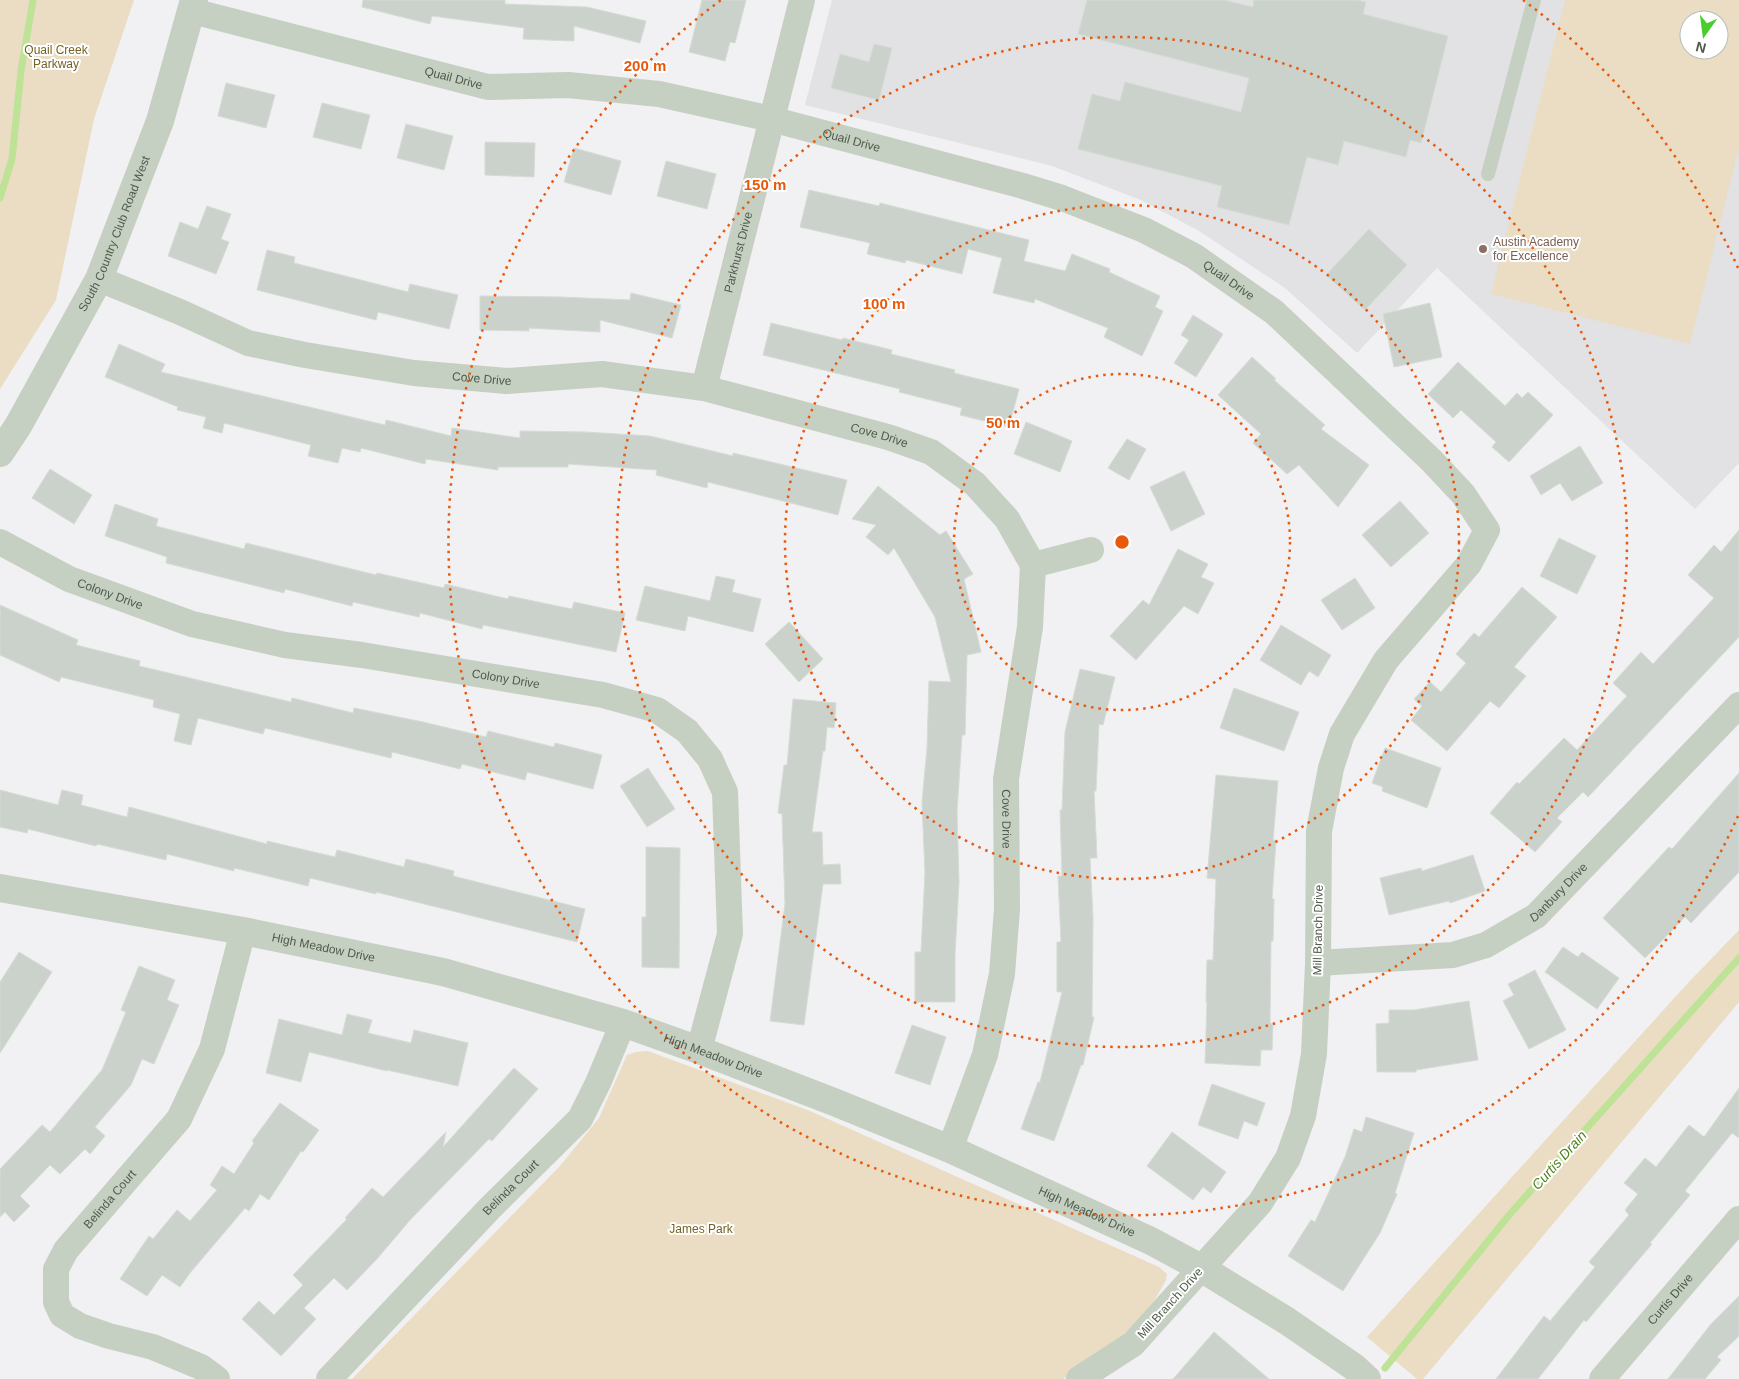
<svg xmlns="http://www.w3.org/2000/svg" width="1739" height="1379" font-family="Helvetica,sans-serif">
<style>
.education{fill:#e2e1e3;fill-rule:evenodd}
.green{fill:#eaddc4;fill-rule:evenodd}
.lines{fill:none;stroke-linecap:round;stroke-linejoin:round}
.stream{stroke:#bee296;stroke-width:7}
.building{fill:#cbd2cb;stroke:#d5dbd5}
.service{stroke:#c6d0c2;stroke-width:14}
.minor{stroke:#c6d0c2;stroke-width:26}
.tertiary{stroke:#c6d0c2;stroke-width:28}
.ring{fill:none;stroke:#e8590c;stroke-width:2.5;stroke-dasharray:2.5 5}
.education-dot{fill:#8d6e63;stroke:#fff;stroke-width:2}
.labels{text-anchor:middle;stroke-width:4;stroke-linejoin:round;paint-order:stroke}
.park-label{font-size:12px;fill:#756222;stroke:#fff}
.street-label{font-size:12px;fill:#4e5b4a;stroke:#fff}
.education-label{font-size:12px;fill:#785e54;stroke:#fff;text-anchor:start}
.water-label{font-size:14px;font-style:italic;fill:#4f801b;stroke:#fff}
.centre{fill:#e8590c;stroke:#fff;stroke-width:2.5}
.ring-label{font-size:15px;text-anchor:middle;font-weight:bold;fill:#e8590c;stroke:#fff;stroke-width:4;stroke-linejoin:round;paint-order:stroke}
</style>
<rect width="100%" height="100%" fill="#f1f0f2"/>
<!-- education -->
<path class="education" d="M832,0H1739V463L1695,509L1437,268L1357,353L1285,288L1199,231L1141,200L1052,166L805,105ZM1689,20H1719V50H1689Z"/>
<!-- green -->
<path class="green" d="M0,0H134L94,119L56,300L0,389Z
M1565,0H1739V147L1690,344L1491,294ZM1689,20H1719V50H1689Z
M1739,930V1002L1423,1379H1417L1367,1337L1687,984Z
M648,1051L810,1111L1159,1267L1167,1274L1166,1280L1144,1319L1111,1348L1063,1379H352L560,1166L599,1118L627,1055L636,1052Z"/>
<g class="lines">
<!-- stream -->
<path class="stream" d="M0,198L12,159L21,71L33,0
M1385,1368L1510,1214L1739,958"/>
</g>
<!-- building -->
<path class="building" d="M363,0H505V4L587,7L646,21L640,43L574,26V41L523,39L524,28L432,16L430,24L362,7Z
M702,0H746L735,43L730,42L725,61L689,52Z
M1087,0H1224L1253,7L1254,0H1357L1366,2L1363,14L1448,36L1421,143L1410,140L1406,157L1344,141L1338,165L1307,157L1289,225L1217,207L1222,186L1078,149L1092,94L1120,101L1125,82L1241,112L1249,78L1078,34Z
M874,44L892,48L879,100L831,88L840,54L869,62Z
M226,83L275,95L266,128L218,116Z
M322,103L370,115L361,149L313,137Z
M406,124L453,136L444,170L397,158Z
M485,142L535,143L534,177L485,175Z
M574,148L621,161L611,195L564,182Z
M666,161L716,174L707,209L657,196Z
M809,190L879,206L880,203L1029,240L1024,261L1065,271L1072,254L1110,269L1109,272L1160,296L1155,307L1163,311L1142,356L1104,337L1108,328L1035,299L1034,303L993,293L1002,258L968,249L962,274L906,260L905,263L867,254L870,243L800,227Z
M207,206L231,214L221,239L229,242L216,274L168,256L180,222L198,229Z
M1369,229L1407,265L1365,310L1326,275Z
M267,250L295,257L294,263L408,292L410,284L458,295L449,329L378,312L376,320L257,290Z
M631,293L681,305L672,338L600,320V332L529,328V331L480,330V296L561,297L630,300Z
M1430,303L1442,357L1394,367L1383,314Z
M1193,315L1223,334L1196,377L1174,363L1189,340L1181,335Z
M771,323L842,340L843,338L892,350L891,354L955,370L954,373L1019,389L1009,427L960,415L962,408L899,392L900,389L763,355Z
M119,344L165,364L161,372L385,425L386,420L451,436L452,428L520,438V431L585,432L650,436L733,456V453L847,480L838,515L708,482L707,488L656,475L657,470L568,464V467H498V470L426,459L425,464L361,448L360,452L342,448L338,463L308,456L311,445L224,423L222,433L203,428L206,417L177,410L178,407L105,377Z
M1252,357L1276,379L1274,380L1325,425L1321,429L1369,465L1338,507L1299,465L1287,474L1253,443L1261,434L1218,395Z
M1458,362L1505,406L1517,393L1522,398L1528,392L1553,415L1509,462L1492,447L1496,442L1461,410L1453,418L1428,394Z
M1026,422L1072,441L1060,472L1014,454Z
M1127,439L1146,449L1129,480L1108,468Z
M1580,446L1603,483L1572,501L1560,483L1541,495L1530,476Z
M50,469L92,495L74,524L32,498Z
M1184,471L1205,514L1171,531L1150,487Z
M878,486L940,535L946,531L973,574L964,579L981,652L967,655L965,735H962L957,812L959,882L955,954V1002H915V952H921L925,873L922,802L927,748L929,681L951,682L935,617L894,548L888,555L866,537L876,525L852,519Z
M1400,501L1429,533L1391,567L1362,535Z
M115,504L158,519L156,526L244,549L246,543L376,575L377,573L444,588L445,584L508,599L509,596L572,609L574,602L625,613L616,652L483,625L482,629L420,613L419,617L353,602L352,606L285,589L284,593L166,563L167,557L105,536Z
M1739,530V637L1588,797L1583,792L1557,818L1562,822L1535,852L1490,813L1517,782L1519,784L1564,738L1577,750L1627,696L1613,683L1641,652L1653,664L1714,598L1688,575L1714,545L1721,552Z
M1559,538L1596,556L1577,594L1540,576Z
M1178,549L1208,564L1201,577L1214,583L1198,614L1184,606L1136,660L1110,636L1143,600L1149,605Z
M716,576L735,580L732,592L761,599L753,632L688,616L685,631L636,620L645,586L710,601Z
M1355,578L1375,608L1342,630L1321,600Z
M1522,587L1557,617L1514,667L1526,676L1499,708L1490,701L1447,751L1411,720L1422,706L1414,699L1430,682L1441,692L1466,663L1456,654L1474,633L1479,637Z
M0,605L78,640L76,645L140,661L139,666L291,702L292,698L353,713L354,708L423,722L486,737L488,731L554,747L555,743L602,755L593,789L527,772L525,780L462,764L460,769L392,752L391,758L265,728L263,734L198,718L191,745L174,741L180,714L153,707L154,700L61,677L59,682L0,655Z
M789,622L823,659L799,682L765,644Z
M1281,625L1331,655L1318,677L1309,671L1301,685L1260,660Z
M1080,669L1115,677L1103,725L1099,724L1096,791H1094L1097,858H1090L1093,917L1092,1017H1094L1083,1065H1081L1054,1141L1021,1129L1038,1082H1040L1062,992H1057V942H1061L1058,876H1062L1060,810H1062L1065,732Z
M1234,688L1299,712L1284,751L1220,728Z
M793,699L836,703L834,728L827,727L825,751H823L812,832H822L823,865L840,864L841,884H823L804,1025L770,1021L785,904L782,814L778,813L784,765H787Z
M1385,748L1441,768L1427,808L1382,791L1383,787L1372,783Z
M648,768L675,809L647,827L620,786Z
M1739,773V872L1691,923L1685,917L1645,958L1603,918L1669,847L1672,849Z
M1216,775L1278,781L1273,840H1276L1272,899H1274L1273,941H1271L1270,1023L1273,1024L1272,1050H1261L1260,1066L1205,1063L1207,1002H1206L1207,960H1213L1216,879L1207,878Z
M0,790L58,805L62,790L83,795L81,805L127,817L129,807L267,844V841L335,857L337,850L404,867L406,859L454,871L453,876L585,909L577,942L376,892V894L310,878L308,886L234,868V871L167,854L166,860L97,844L96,846L28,829L27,833L0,827Z
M646,847L680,848L679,968L642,967V917H646Z
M1473,855L1485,891L1450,903L1449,901L1389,915L1380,878L1421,868L1422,871Z
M1563,947L1578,957L1582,952L1619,978L1597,1009L1545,972Z
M19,952L52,972L0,1053V982Z
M139,966L175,980L167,1000L179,1005L154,1064L142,1059L131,1085L95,1127L105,1136L90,1154L85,1149L60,1174L50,1165L20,1196L30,1206L14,1222L5,1212L0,1217V1169L42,1125L50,1132L102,1070L126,1012L121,1010Z
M1535,970L1566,1030L1529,1049L1503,1001L1514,995L1508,984Z
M1469,1001L1478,1060L1416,1070V1072H1377L1376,1024L1389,1023V1010H1414Z
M347,1014L372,1020L368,1033L411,1043L414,1030L468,1043L458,1086L387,1070V1071L309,1052L301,1082L266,1073L279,1019L342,1035Z
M912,1025L946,1037L930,1085L895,1073Z
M514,1068L538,1089L492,1141L489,1139L410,1220L377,1259L347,1290L334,1278L304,1308L316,1319L281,1356L242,1319L259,1301L274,1315L303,1285L293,1275L347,1219L345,1218L372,1188L383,1197L446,1132L443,1147Z
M1212,1084L1265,1103L1257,1126L1244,1121L1238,1139L1198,1125Z
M1739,1088V1138L1732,1133L1685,1191L1690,1195L1650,1243L1652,1244L1586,1322L1584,1320L1538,1379H1496L1544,1316L1550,1321L1595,1267L1589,1262L1629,1215L1625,1210L1638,1194L1624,1183L1645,1158L1656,1167L1689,1125L1704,1137Z
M280,1103L319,1130L303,1152L301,1151L269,1200L260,1194L249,1211L245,1208L190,1273L180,1287L162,1275L147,1296L120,1279L149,1236L153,1239L177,1210L190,1221L217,1190L210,1185L222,1166L234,1174L254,1143L252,1141Z
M1366,1117L1414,1133L1395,1193L1397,1194L1380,1233L1343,1291L1288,1256L1311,1220L1315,1222L1345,1157L1354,1129L1362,1132Z
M1172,1132L1226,1172L1211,1193L1203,1187L1193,1200L1147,1166Z
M1739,1296V1336L1717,1357L1721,1360L1705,1379H1668L1711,1324Z
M1214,1332L1269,1379H1173Z"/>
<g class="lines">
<!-- service -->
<path class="service" d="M1488,174L1534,0"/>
<!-- minor -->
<g class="minor">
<path id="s1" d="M192,11L488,87L568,85L659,94L771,119L1023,186L1062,198L1144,230L1194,256L1274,312L1431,460L1463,494L1487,530L1469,564L1386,660L1342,734L1331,768L1319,831L1318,963L1314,1054L1303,1116L1288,1158L1260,1203L1133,1344L1079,1379"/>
<path id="s2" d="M99,279L180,312L248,343L305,355L414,373L507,381L602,374L704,388L888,437L931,452L975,484L1007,519L1033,565L1030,627L1006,779L1007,909L1002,974L985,1055L950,1149"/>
<path id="s3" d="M704,388L802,0"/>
<path id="s4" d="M0,542L69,579L192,624L285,645L362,655L603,695L657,710L687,731L710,759L725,792L730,934L699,1050"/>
<path d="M1033,565L1091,550"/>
<path id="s5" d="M1318,963L1453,955L1486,945L1536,916L1739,705"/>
<path id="s6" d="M217,1379L201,1367L153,1347L109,1336L80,1326L62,1315L56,1302V1269L66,1250L179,1119L212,1049L243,931"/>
<path id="s7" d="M329,1379L489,1209L580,1119L598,1083L623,1023"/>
<path id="s8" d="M1602,1379L1739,1219"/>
</g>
<!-- tertiary -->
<g class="tertiary">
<path id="s9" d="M0,453L18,426L99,279L160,121L194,0"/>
<path id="s10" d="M0,888L243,931L443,972L623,1023L699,1050L834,1102L950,1149L1151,1241L1201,1268L1287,1321L1354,1367L1367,1379"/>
</g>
</g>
<!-- distance rings -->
<g class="ring">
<circle cx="1122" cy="542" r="168"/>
<circle cx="1122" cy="542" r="337"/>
<circle cx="1122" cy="542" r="505"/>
<path d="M1738 816A674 674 0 1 1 721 0M1523 0A674 674 0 0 1 1738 268"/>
</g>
<!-- markers -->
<circle class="education-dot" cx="1483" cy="249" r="5"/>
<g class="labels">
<!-- park labels -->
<g class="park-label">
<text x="56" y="54">Quail Creek<tspan x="56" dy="14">Parkway</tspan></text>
<text x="701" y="1233">James Park</text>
</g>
<!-- street labels -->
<g class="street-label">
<text dy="4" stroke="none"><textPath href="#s1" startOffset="270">Quail Drive</textPath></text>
<text dy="4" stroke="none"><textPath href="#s1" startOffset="675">Quail Drive</textPath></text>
<text dy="4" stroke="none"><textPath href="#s9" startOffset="248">South Country Club Road West</textPath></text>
<text dy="4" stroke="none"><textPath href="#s3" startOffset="140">Parkhurst Drive</textPath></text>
<text dy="4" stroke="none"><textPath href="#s1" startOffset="1080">Quail Drive</textPath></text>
<text dy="4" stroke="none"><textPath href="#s2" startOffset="399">Cove Drive</textPath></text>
<text dy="4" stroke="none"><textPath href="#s2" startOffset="804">Cove Drive</textPath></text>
<text dy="4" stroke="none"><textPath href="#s4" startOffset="122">Colony Drive</textPath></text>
<text dy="4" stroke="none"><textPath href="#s4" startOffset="528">Colony Drive</textPath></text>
<text dy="4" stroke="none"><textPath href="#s2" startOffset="1269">Cove Drive</textPath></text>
<text dy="4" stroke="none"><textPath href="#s5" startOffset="260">Danbury Drive</textPath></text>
<text transform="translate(1318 930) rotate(-89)" y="4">Mill Branch Drive</text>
<text dy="4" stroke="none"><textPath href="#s10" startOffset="329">High Meadow Drive</textPath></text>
<text dy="4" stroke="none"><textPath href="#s10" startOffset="734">High Meadow Drive</textPath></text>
<text dy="4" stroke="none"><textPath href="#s7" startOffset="264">Belinda Court</textPath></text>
<text dy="4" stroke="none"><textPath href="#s6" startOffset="305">Belinda Court</textPath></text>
<text dy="4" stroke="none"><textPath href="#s10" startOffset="1139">High Meadow Drive</textPath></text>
<text dy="4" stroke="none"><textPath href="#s8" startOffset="105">Curtis Drive</textPath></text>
<text transform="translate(1170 1303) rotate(-48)" y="4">Mill Branch Drive</text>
</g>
<!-- education labels -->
<g class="education-label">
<text x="1493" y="246">Austin Academy<tspan x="1493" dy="14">for Excellence</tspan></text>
</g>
<!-- water labels -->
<g class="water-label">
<text transform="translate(1559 1160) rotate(-48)" y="5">Curtis Drain</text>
</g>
</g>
<circle cx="1122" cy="542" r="8" class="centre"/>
<g class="ring-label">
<text x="645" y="71">200 m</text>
<text x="765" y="190">150 m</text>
<text x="884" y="309">100 m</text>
<text x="1003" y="428">50 m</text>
</g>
<!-- north arrow -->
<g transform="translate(1704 35) rotate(194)"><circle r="24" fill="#ffffff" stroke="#b8bdb7"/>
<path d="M0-4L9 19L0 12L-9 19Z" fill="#49ce2e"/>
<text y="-8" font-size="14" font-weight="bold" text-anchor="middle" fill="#4e5b4a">N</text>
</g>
</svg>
